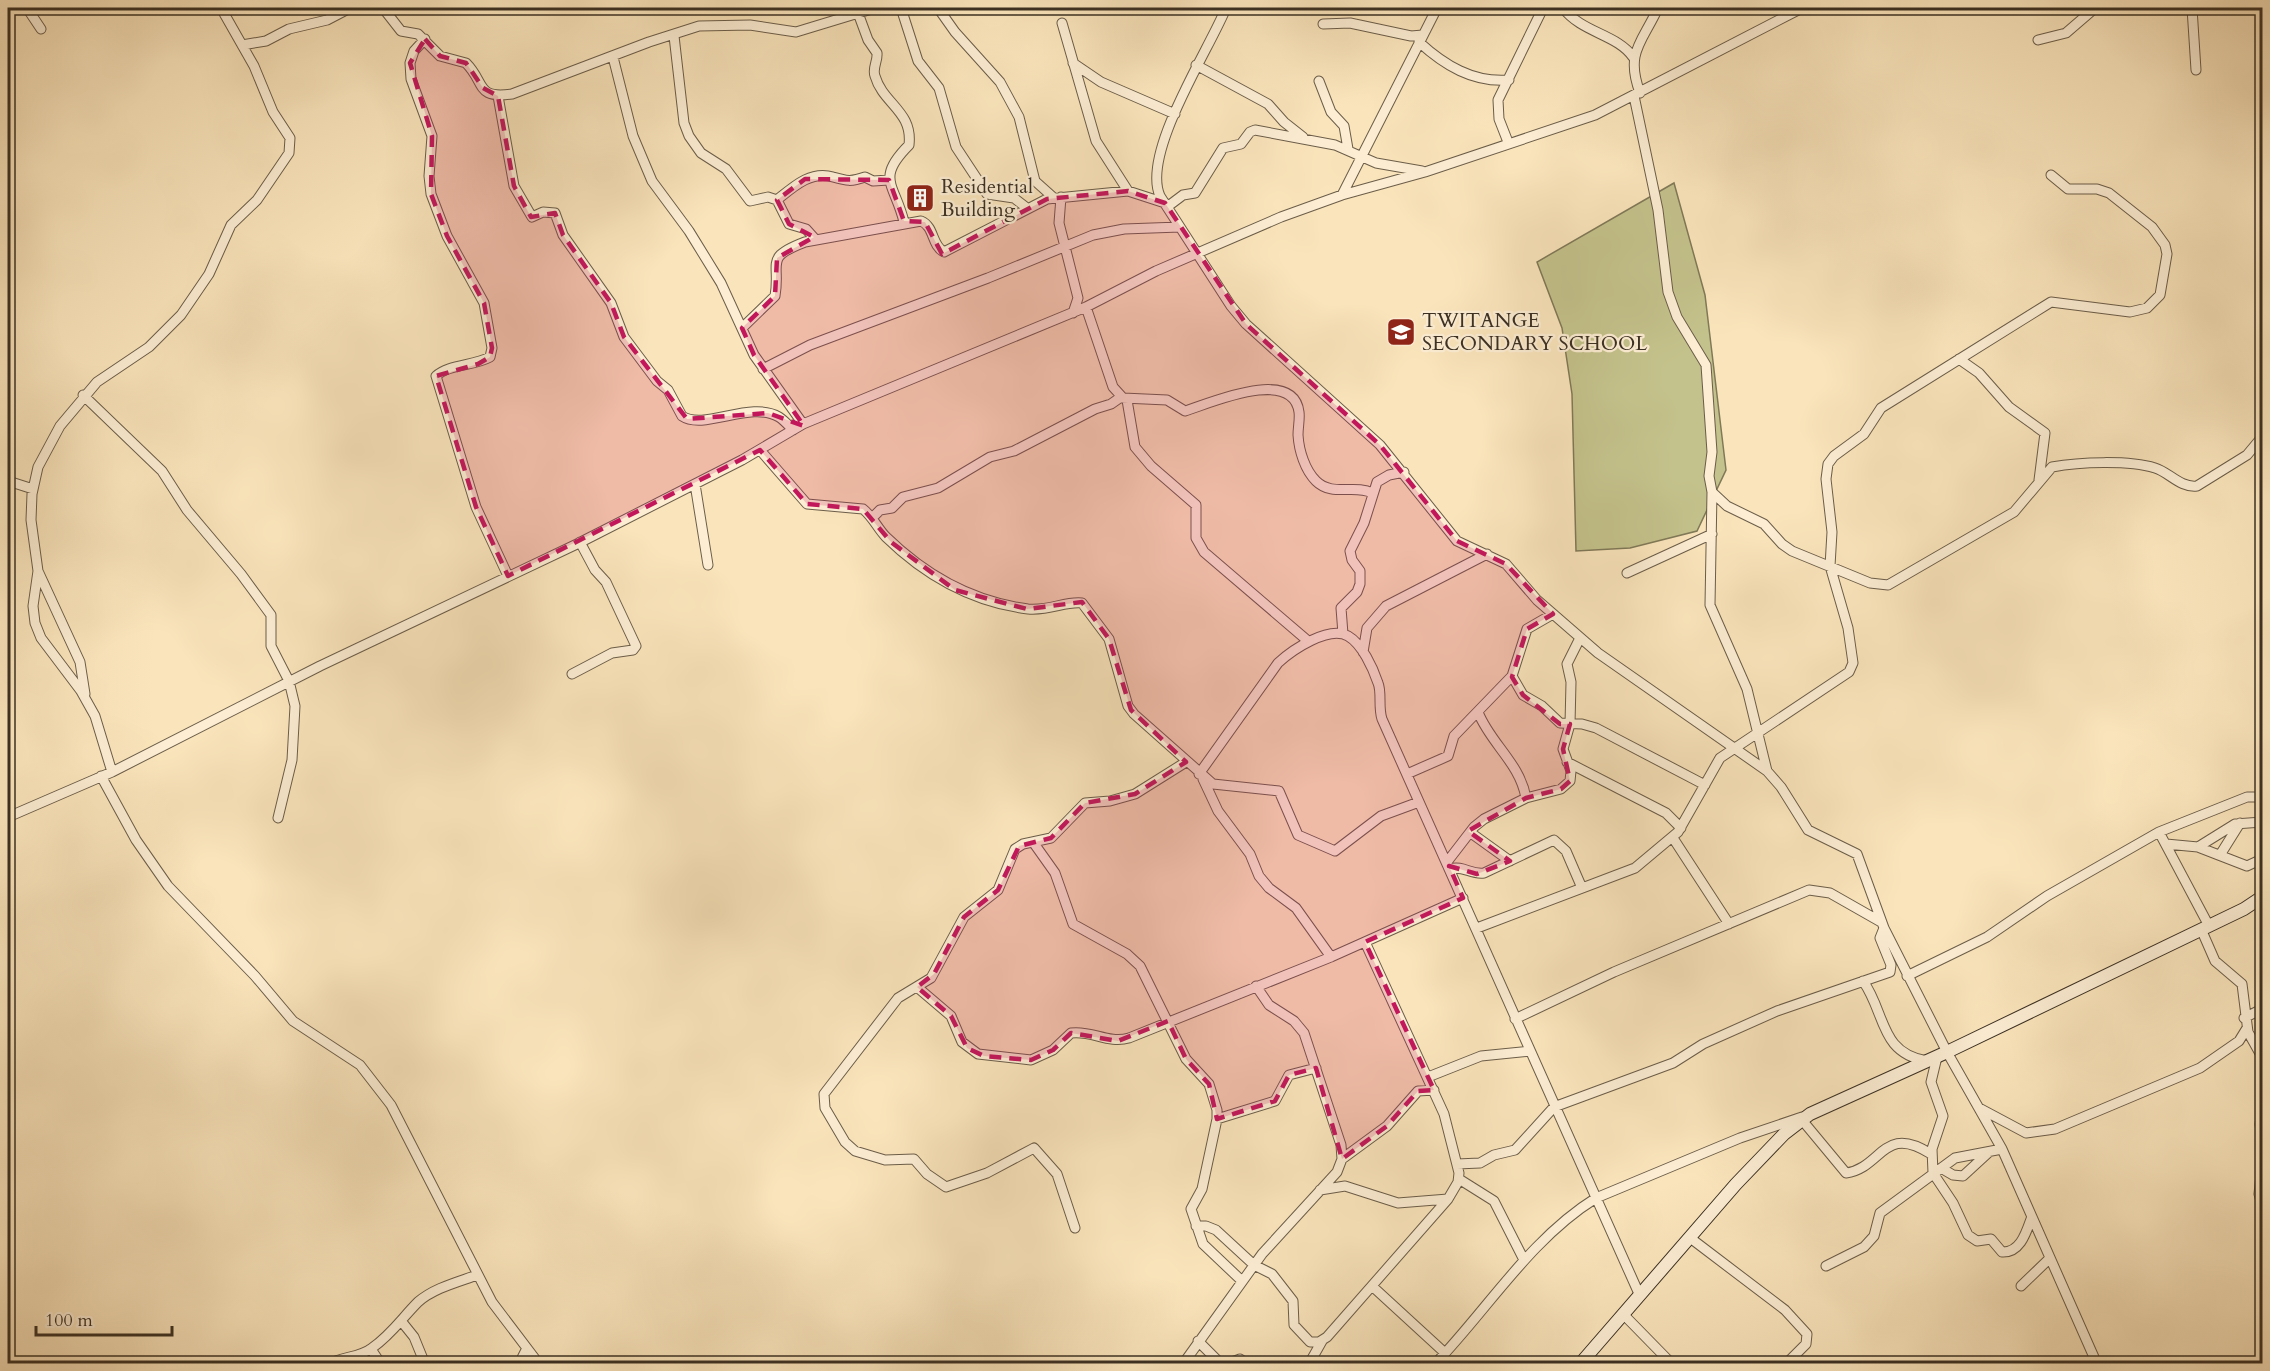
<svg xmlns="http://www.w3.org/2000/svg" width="2270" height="1371" font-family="Cardo,serif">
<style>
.green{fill:#c4c28c;stroke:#807958;stroke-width:1.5}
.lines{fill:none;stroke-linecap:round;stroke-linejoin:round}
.street-casing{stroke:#6b5d49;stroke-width:11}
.secondary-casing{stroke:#3b3023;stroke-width:14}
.street{stroke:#fcedd3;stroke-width:9}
.secondary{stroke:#fcedd3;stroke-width:12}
.marked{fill:#c2185b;fill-opacity:0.2;stroke:#c2185b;stroke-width:4.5;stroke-dasharray:12 8;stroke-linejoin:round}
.labels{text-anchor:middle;stroke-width:4.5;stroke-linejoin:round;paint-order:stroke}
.poi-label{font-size:20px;fill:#3b3023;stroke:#fcedd3;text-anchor:start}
</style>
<rect width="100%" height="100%" fill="#fae4bb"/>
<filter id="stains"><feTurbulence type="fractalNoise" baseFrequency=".00333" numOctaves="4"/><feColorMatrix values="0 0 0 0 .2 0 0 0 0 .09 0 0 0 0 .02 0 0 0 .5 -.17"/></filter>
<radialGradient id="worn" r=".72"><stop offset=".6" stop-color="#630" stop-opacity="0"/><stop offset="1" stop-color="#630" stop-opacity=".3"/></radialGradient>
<!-- green -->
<path class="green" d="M1674,183L1705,295L1726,470L1697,531L1630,548L1576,551L1572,394L1562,328L1537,262Z"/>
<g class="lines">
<!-- street casing -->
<g class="street-casing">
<path id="street" d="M27,8L41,29
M383,8L401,31L418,34L440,56L466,63C486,83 475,99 512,94L649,42L699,26L750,25L796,32L875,8
M901,8L918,61L939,88L956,147L987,194L1014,198L1027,208
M938,8L955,32L1000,82L1019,117L1035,181L1054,198
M1226,8C1209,50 1141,153 1160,196L1231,306L1246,324L1380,445L1457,541L1506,564L1537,600L1598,653L1767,771L1781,787L1808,830L1857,854L1884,928L1947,1052L2002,1149L2097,1364
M1563,8C1582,33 1617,34 1633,57
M2192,8L2196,70
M858,13L868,40L877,53C878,61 872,68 875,76C883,104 913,111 909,145C875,179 895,184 904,222
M1062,23L1096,141L1128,191
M1323,24L1350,23L1411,36L1423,35
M674,36L684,123L689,136L701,153L726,169L750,201L768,197L777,200L789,224L806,229L815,239
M425,39L414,51L410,63L411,79L432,136L429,176L431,194L447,236L484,303L492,348L490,357C474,366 449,364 436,376L476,507L508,576
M2038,40L2066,33L2095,8
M1419,42C1444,65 1473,83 1509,80
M242,45L266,41L289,29L327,20L350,8
M613,57L633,136L652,181L689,231L721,283L754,355L803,424
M1073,63L1101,82L1175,114
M1196,65L1268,104L1284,122L1303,137
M1319,81L1331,112L1344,126L1348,149
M1640,93C1625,52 1642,43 1658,8
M498,96L514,186L532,217L543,212L555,213L563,235L611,303L624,337L657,381L668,390L682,416C704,431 751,400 779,417C784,420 789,426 793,430
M1634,96L1658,210L1668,292L1677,317L1706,365L1712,452L1709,476L1712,492L1727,506L1764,524L1782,544L1792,551L1870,583L1888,585L2014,512L2052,467C2079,462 2129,460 2155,468C2169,472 2180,488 2197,486L2247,455L2262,437
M1508,142L1499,119L1498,100L1543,8
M1342,195L1437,8
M1061,197L1059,223L1078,298L1073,313
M777,200C793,187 811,170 833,177C847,181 851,182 865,177L873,181L889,180
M1167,207L1183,195L1195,193L1223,148L1241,144L1250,132L1255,130L1335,145L1376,163L1422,171
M1086,307L1113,387L1123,398L1167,400L1185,411C1208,404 1293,366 1299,412C1300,419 1298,427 1298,435C1299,451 1305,470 1316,481C1332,497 1355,484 1372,493
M742,328L775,296C781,262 763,258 805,242L921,221C935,227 931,245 944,252L1047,199L1128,191L1165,203
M1959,359L1979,373L2009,407L2045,433L2039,480
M763,369L810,345L988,278L1093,235L1124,229L1180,227
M83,395L162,471L187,510L241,574L271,615V646L289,681L295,706L292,760L278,818
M1127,400L1135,447L1151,466L1196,505V538L1204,552L1308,641
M760,450L807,504L863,509C873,517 878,529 886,537C926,576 972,602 1028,609C1050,611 1065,601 1082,603L1109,639L1128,706L1134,714L1213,784L1279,791L1298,835L1335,851L1381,816L1419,802
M8,481L33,489
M695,484L708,565
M1712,492L1710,605L1747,689L1767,771
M872,518L880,510L892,508L903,497L938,488L990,457L1014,451L1095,409L1111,404L1121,397
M38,571L80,662L85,694
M1627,573L1712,534
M1343,634L1341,608L1357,592L1360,584V571L1352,560L1350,551L1364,523L1377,482L1389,475L1404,472
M1363,652L1367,628L1386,606L1487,554
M572,674L612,653L633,650L636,646L606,582L595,570L580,542
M1512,676L1523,695L1542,706L1560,723L1582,724L1596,728L1705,785
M1478,712C1490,743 1520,763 1526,798
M1567,762L1666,813L1681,828
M112,772L95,716L81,691L41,638L35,623L33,606L38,571L31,520L32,494L38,467L60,426L97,382L149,347L181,315L209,274L231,225L257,200L289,153L290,138L273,112L254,66L221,8
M1199,774L1278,663C1292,650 1329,625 1348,636C1362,644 1373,668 1378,683C1382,692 1378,707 1382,719L1640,1296
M1407,774L1448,756L1454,736L1512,676L1527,629L1553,614
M101,776L136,840L168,886L255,976L293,1021L360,1065L391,1105L492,1302L539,1364
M1203,779L1218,811L1250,854L1259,876L1269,888L1296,908L1331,957
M8,817L112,772L320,666L577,544L742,460L803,424L1086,307L1156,271L1281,217L1342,195L1425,172L1595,115L1802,8
M2159,832L2209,926
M1471,833L1510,861
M1673,838L1729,924
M1033,842L1055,873L1073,924L1127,954L1140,966L1186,1059L1209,1084L1217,1110V1119L1202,1189L1191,1209L1203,1244L1242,1281
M2166,844L2198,847L2247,866L2262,859
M2198,847L2235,824L2262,822
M2220,855L2240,823
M1447,862L1474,827L1484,819L1526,798L1561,789L1570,781L1571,771L1563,749L1570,724L1571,682L1567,664L1580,638
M1450,869C1463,865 1471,875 1484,873L1554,840L1566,851L1582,888
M1477,928L1635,868L1678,832L1720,758L1849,672L1853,663L1848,628L1830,566L1832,532L1826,479L1828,464L1834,456L1864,434L1881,408L2051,302L2130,312L2147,308L2160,295L2167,254L2165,245L2152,227L2109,193L2097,189H2068L2051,175
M2201,929L2215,961L2242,984L2248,1032L2262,1057
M1907,976L1987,937L2047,896L2159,832L2247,797H2257L2262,802
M1863,981C1886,1013 1879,1053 1927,1061
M917,987L951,1016L962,1042L978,1054L1031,1060L1053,1050L1071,1033C1092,1030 1108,1044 1129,1038L1331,957L1463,898
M2244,1018L2262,1009
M1515,1019L1614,972L1809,890L1830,893L1881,922
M1937,1057L1931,1082L1943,1116L1932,1149L1933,1173L1953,1203L1968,1235L1977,1241L1991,1239L2002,1252C2020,1253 2026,1233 2031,1219
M1428,1077L1481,1056L1530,1051
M1981,1109L2026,1133L2055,1129L2200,1068L2239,1041L2247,1028
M2262,1111L2260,1124L2262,1140
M1217,1119L1275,1101L1289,1075L1316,1068
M1802,1120L1846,1173C1882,1168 1883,1123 1931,1154
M1342,1159L1387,1126L1418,1091L1434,1090
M1457,1164L1480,1163L1494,1155L1515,1150L1554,1107L1673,1063L1703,1044L1777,1011L1890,972L1891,965L1880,938L1884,928
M2262,1165L2259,1194L2262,1206
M1941,1168L1953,1175L1963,1176L1988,1153
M1459,1179L1494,1201L1524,1260
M1320,1190L1345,1186L1398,1203L1448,1199
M1196,1226H1206L1216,1230L1254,1265L1272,1274L1293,1301L1294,1325L1310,1342H1319L1327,1337L1448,1199L1458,1182L1459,1173L1444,1114L1365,942
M1075,1228L1057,1174L1034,1148L987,1173L946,1187L927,1174L914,1159L885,1160L855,1151L845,1142L825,1108L824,1094L898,998L931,978L964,917L998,890L1015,849L1023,844L1051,838L1085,803L1110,801L1135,794L1186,762
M1689,1237L1785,1310L1807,1334L1806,1344L1786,1364
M1826,1266L1864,1247L1874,1236L1880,1213L1955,1158L2002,1149
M1372,1286L1445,1353
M2021,1286L2049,1259
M1624,1315L1672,1364
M402,1322L414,1337L425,1364
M1198,1341L1221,1364
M371,1349L381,1364
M329,1364C343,1356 359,1358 372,1348C391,1335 402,1318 418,1302C434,1288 458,1282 477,1275
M519,1364L526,1350
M1183,1364L1262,1254L1337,1172L1342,1159L1341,1145L1304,1033L1294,1021L1269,1005L1256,986
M1227,1364L1240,1359L1247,1364
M1309,1364L1322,1341
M1435,1364C1488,1309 1530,1239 1596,1198L1740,1138L1802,1117"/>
</g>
<!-- secondary casing -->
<g class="secondary-casing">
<path id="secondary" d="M1580,1364L1736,1184L1784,1134L1810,1114L1947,1052L2244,909L2262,897"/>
</g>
<!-- street -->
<use href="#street" class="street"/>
<!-- secondary -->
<use href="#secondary" class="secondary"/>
</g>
<!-- marked area -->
<path class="marked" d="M425,39L440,56L466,63L483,88L498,96L514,186L531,217L555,213L563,235L611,303L624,337L687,419L768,413L804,426L754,355L742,328L775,296L777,258L814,237L789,224L777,200L805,179L889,180L904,221L925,222L942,254L1047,199L1128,191L1165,203L1246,324L1380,445L1457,541L1506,564L1553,614L1527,629L1512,677L1523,695L1560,724H1570L1563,749L1570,781L1561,789L1526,798L1468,831L1510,861L1477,874L1449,866L1463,898L1365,942L1434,1090L1418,1091L1387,1126L1342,1159L1316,1068L1289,1075L1275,1101L1217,1119L1209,1084L1186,1059L1168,1021L1118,1041L1071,1033L1053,1050L1031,1060L984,1056L967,1048L951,1016L917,987L934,974L964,917L998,890L1019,846L1051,838L1085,803L1135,794L1186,762L1131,710L1109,639L1082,602L1027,609L955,590L891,542L863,509L807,504L760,450L508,576L476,507L436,376L478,364L490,357L492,348L484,303L447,236L431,194L432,136L410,63Z"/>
<!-- icons -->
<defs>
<g id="building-square" transform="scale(1.5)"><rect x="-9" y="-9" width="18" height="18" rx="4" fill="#8f2418" stroke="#fcedd3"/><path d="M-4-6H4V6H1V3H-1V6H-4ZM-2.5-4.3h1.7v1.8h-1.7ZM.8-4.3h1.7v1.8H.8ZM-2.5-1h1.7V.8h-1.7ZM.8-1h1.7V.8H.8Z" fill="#fff"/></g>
<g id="school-square" transform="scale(1.5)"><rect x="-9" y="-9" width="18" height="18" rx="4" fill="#8f2418" stroke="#fcedd3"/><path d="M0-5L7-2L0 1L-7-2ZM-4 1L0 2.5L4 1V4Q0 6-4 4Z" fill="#fff"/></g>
</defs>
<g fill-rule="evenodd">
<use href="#building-square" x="920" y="198"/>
<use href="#school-square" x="1401" y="332"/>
</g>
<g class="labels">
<!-- poi labels -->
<g class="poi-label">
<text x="941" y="193">Residential<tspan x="941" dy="23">Building</tspan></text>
<text x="1422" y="327">TWITANGE<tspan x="1422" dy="23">SECONDARY SCHOOL</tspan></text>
</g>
</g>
<!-- margin -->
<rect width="2270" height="1371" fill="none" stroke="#fae4bb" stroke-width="30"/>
<rect x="9" y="9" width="2252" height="1353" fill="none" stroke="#3b3023" stroke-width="3"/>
<rect x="15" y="15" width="2240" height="1341" fill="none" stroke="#3b3023" stroke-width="1.5"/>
<!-- scale -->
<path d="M36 1326v9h136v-9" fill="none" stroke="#3b3023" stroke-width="3"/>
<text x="45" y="1326" font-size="18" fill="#3b3023" stroke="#fcedd3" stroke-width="4.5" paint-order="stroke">100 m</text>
<rect width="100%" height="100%" filter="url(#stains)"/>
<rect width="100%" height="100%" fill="url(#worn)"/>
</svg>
